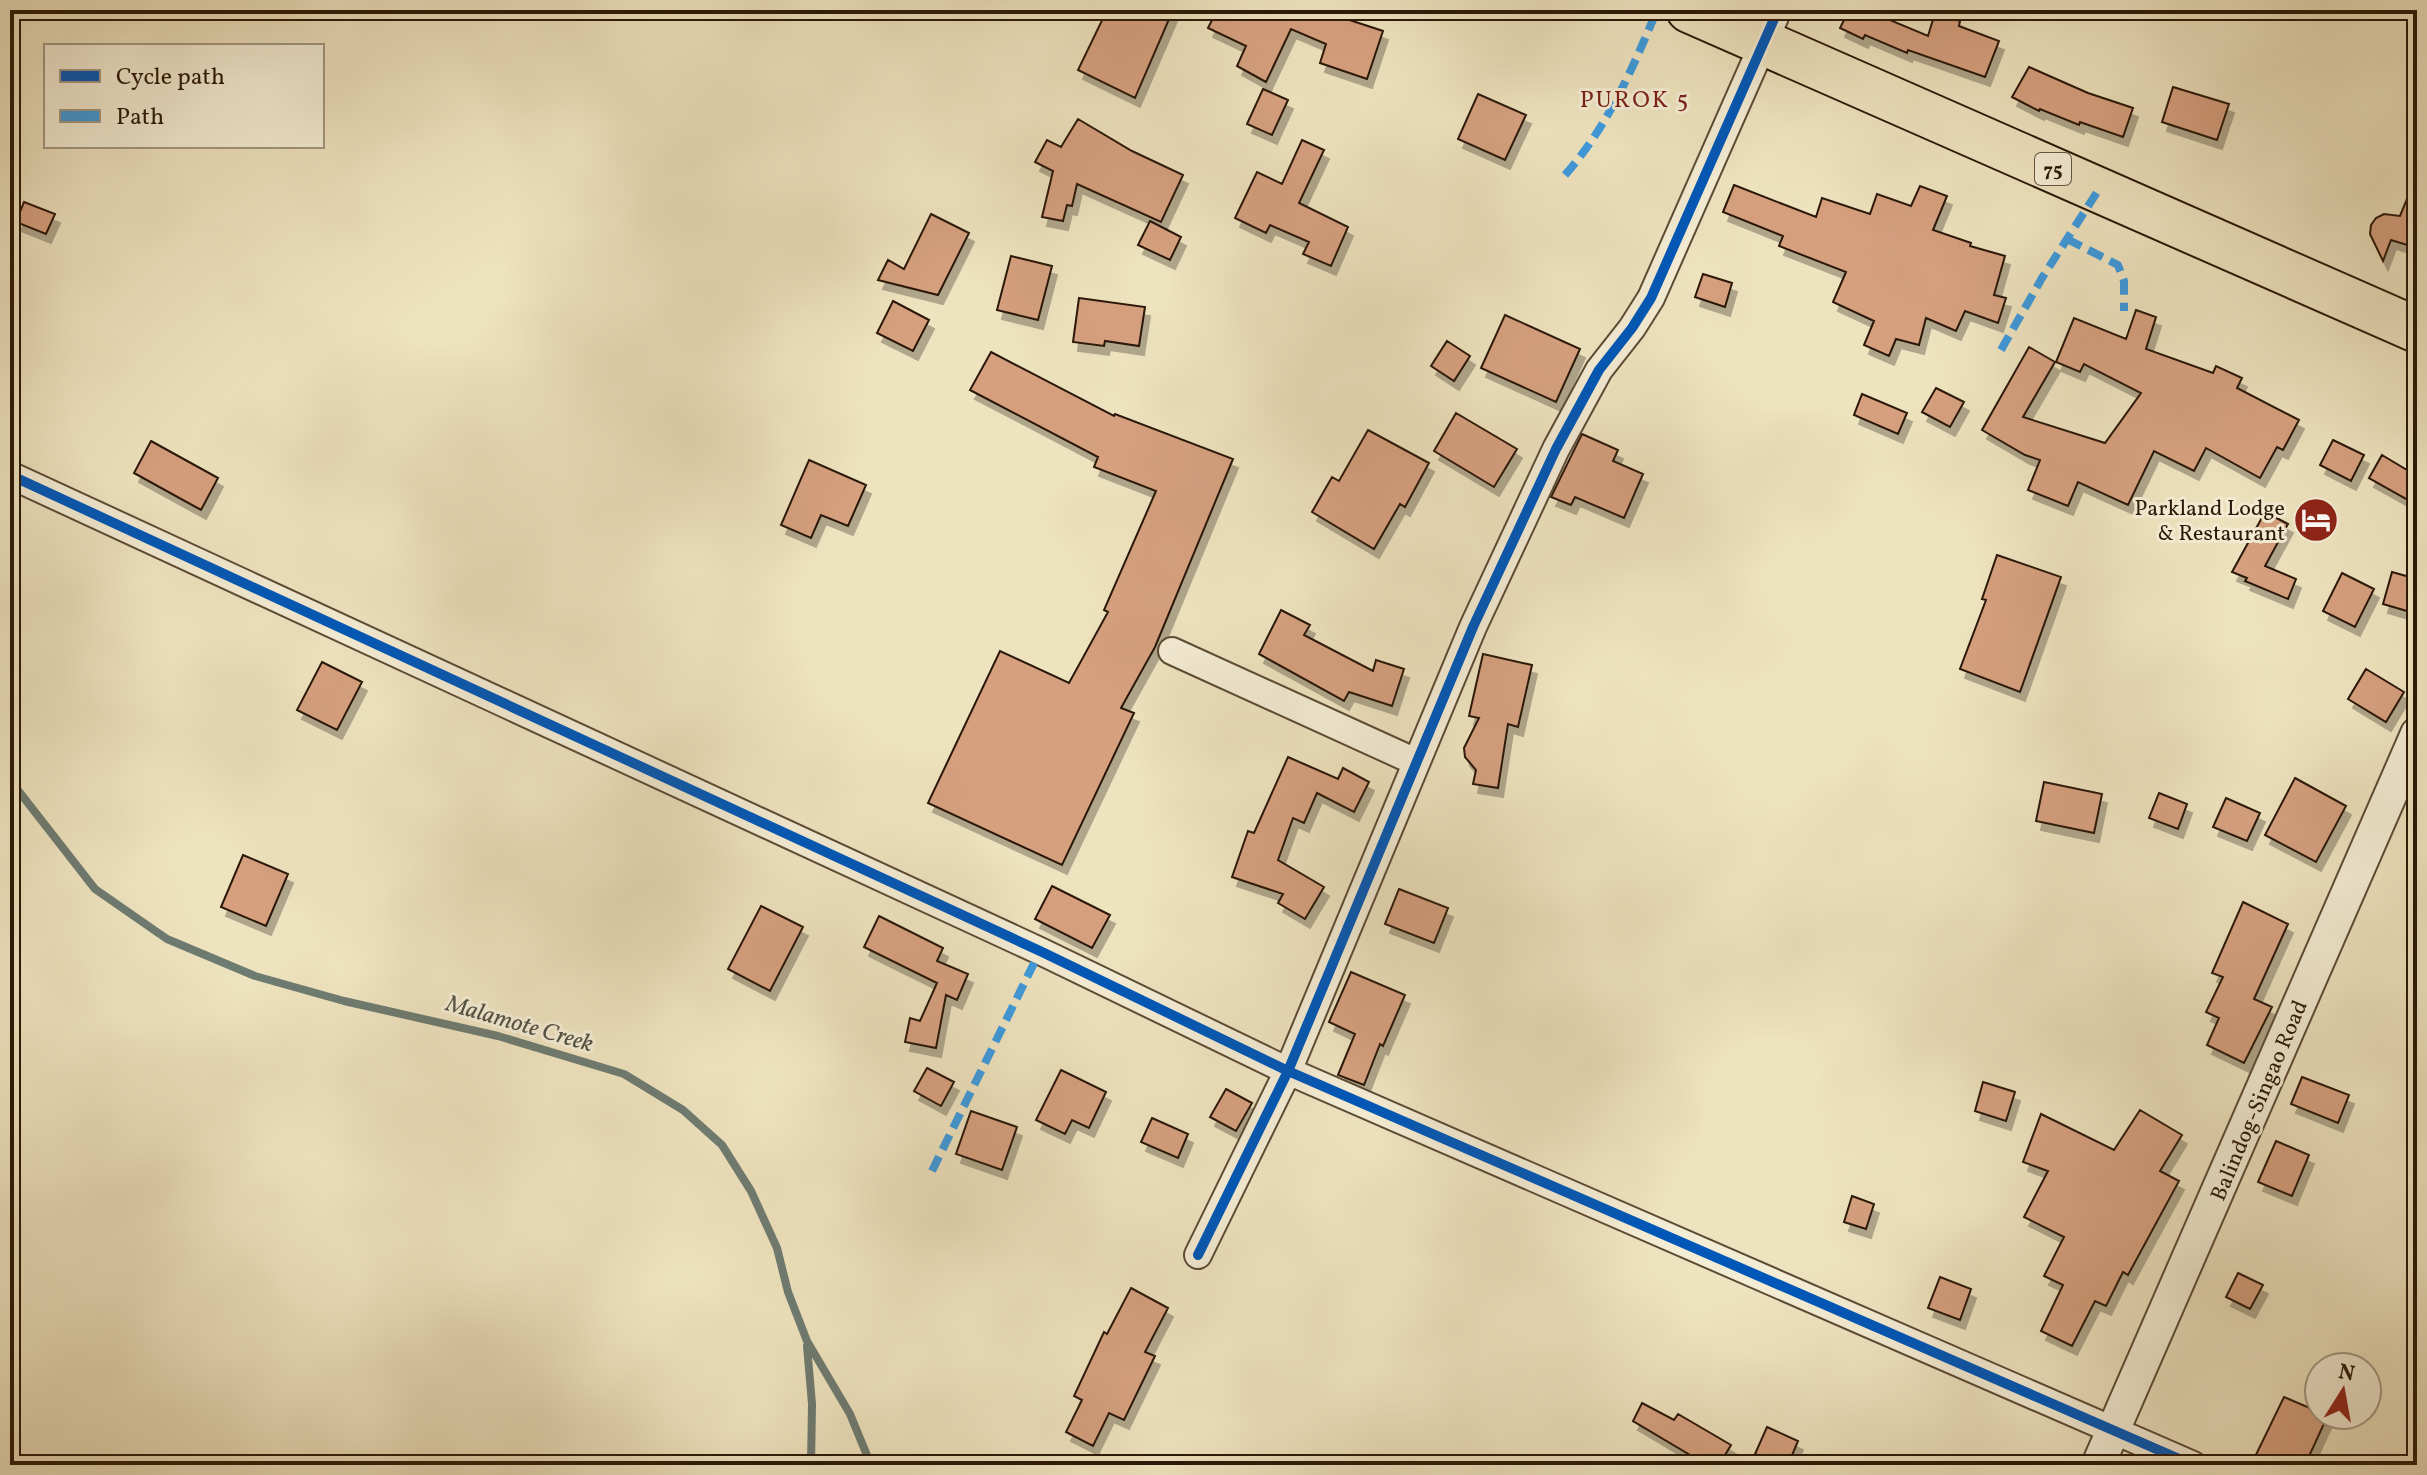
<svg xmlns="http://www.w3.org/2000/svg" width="2427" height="1475" font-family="Vollkorn,serif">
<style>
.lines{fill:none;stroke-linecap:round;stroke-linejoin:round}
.stream{stroke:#6e7b71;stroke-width:8}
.building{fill:#d6a07f;stroke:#2a1807;stroke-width:2;filter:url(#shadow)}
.minor-casing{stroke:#5b4b35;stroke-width:30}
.tertiary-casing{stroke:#5b4b35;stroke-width:36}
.trunk-casing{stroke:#2a1807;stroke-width:48}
.minor{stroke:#f4edd5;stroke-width:26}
.tertiary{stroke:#f4edd5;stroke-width:32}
.trunk{stroke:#eee3bf;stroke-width:44}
.quiet{stroke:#3d9add;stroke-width:8;stroke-dasharray:16 8;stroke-linecap:butt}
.cycleway-casing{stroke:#f4edd5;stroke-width:15}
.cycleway{stroke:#0057b8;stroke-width:10}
.labels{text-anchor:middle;stroke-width:6;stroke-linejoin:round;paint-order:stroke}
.shield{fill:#f4edd5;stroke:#675845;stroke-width:2}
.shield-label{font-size:20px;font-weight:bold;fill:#2a1807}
.poi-label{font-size:22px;fill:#2a1807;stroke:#f4edd5;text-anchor:end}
.street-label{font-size:22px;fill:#2a1807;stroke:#f4edd5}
.neighbourhood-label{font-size:24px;letter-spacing:2px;fill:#7a1f14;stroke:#f4edd5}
.water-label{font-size:24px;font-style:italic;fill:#525245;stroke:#f4edd5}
</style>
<defs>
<filter id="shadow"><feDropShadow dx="5" dy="9" stdDeviation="0" flood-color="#0004"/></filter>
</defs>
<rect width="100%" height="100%" fill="#eee3bf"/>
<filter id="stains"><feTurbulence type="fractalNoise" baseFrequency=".0025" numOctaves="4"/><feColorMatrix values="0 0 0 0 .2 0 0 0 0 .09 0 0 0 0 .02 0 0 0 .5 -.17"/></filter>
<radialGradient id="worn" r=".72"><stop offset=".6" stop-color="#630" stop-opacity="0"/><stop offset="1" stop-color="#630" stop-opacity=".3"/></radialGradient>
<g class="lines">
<!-- stream -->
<path class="stream" d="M10,780L95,889L167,939L255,976L344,1001L498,1036L624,1074L683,1110L722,1145L751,1191L777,1248L788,1292L807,1341L850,1414L871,1465
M807,1346L812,1404L811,1465"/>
</g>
<!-- building -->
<path class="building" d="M1107,10H1173L1135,98L1078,70Z
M1217,10H1319L1383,31L1367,79L1320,63L1326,44L1291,29L1266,82L1237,66L1246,46L1208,28Z
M1849,10H1866L1928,36L1935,13L1960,21L1959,26L1999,41L1985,77L1908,50L1907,53L1865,35L1863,39L1840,28Z
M2029,67L2088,93L2133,108L2123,137L2080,122L2079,125L2040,109L2039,111L2012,97Z
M2173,87L2229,104L2217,140L2162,122Z
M1263,89L1288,100L1272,135L1247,124Z
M1478,94L1526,115L1505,160L1458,139Z
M1078,119L1132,151L1183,175L1161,222L1077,184L1072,206L1067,205L1063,221L1042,217L1053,171L1035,162L1047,140L1061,147Z
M1302,140L1324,150L1299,203L1348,227L1331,266L1303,254L1309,242L1270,225L1266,233L1235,218L1257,172L1282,184Z
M2416,177L2417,248L2391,240L2383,261L2370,234L2371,225L2376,218L2384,214L2400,216Z
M1734,185L1816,217L1822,198L1870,214L1877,194L1911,206L1920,186L1947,196L1933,230L1971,243L1970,246L2005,256L1994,295L2006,298L1998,323L1965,311L1956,331L1926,318L1919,345L1896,339L1889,356L1864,345L1874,321L1833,302L1846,272L1779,246L1783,236L1723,212Z
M24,202L55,214L46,234L16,222Z
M931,214L969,233L938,295L878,280L888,260L904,269Z
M1150,221L1181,237L1170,260L1138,245Z
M1011,256L1052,266L1038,320L997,310Z
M1703,274L1732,283L1725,307L1695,297Z
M1079,298L1145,307L1139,346L1105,341L1104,346L1073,342Z
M893,301L929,320L913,351L877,333Z
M2136,310L2156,317L2146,349L2213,373L2216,366L2242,378L2237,388L2299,420L2283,450L2277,447L2260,478L2206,448L2194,471L2154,451L2128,505L2078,482L2068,506L2028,490L2040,460L2025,455L1982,430L2029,347L2055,362L2023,417L2105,443L2141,393L2084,364L2080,372L2056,362L2074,318L2126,339Z
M1505,315L1580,349L1556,402L1481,368Z
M1447,341L1470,356L1454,381L1431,366Z
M991,352L1114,416L1115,414L1233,459L1155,647L1121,708L1134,713L1062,865L928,803L1000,651L1069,683L1108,612L1104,610L1156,491L1094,467L1098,457L970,390Z
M1936,388L1964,402L1950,427L1922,412Z
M1862,394L1907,413L1898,434L1854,415Z
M1456,413L1517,449L1494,487L1434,451Z
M1368,430L1429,463L1405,507L1400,504L1374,549L1312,512L1332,477L1339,481Z
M1582,434L1618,450L1613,461L1643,474L1624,518L1575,497L1571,505L1551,497Z
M2333,440L2364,455L2351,481L2320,465Z
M151,441L218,478L201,510L134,473Z
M2382,455L2417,476V505L2369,478Z
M809,460L866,485L848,526L821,515L811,538L781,525Z
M2265,512L2288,524L2265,566L2296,579L2288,599L2245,581L2247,578L2232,572Z
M1997,555L2061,577L2020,692L1960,669L1986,600L1982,599Z
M2392,572L2417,579V614L2383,604Z
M2342,573L2374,589L2355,627L2323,611Z
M1281,610L1310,625L1304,635L1373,671L1376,660L1404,669L1392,706L1349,692L1344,701L1259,654Z
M1483,654L1532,665L1518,727L1508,724L1498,788L1473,784L1476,770L1465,757L1464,748L1479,718L1469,716Z
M322,662L362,682L337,730L297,710Z
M2366,669L2404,692L2386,722L2348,699Z
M1288,757L1338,779L1343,768L1369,782L1354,812L1317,793L1304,823L1293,818L1278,860L1324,887L1305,919L1278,903L1283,894L1232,877L1248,831L1254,833Z
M2295,778L2346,806L2316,862L2265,835Z
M2044,782L2102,794L2094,833L2036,821Z
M2159,793L2187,804L2178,829L2149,818Z
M2226,798L2260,813L2247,841L2213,827Z
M243,855L288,874L266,926L221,907Z
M1052,886L1110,915L1092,948L1035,919Z
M1399,889L1448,908L1434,943L1385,924Z
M2243,902L2288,924L2254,999L2272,1007L2244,1063L2207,1045L2219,1018L2206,1012L2223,977L2212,973Z
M761,906L803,927L770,991L728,969Z
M879,916L943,948L937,961L968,974L957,1000L946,995L936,1048L905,1042L910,1018L920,1021L937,983L864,947Z
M1351,972L1405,995L1383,1046L1380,1044L1364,1085L1338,1075L1355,1034L1329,1022Z
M927,1068L954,1082L941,1106L914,1091Z
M1061,1070L1106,1092L1089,1128L1072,1120L1065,1134L1036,1120Z
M2302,1077L2349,1095L2338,1123L2291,1104Z
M1983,1082L2015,1092L2006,1121L1975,1111Z
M1226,1089L1252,1103L1236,1131L1210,1117Z
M2140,1110L2182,1135L2160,1171L2179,1181L2128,1275L2123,1272L2106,1306L2095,1301L2072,1346L2041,1331L2063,1285L2044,1276L2064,1237L2024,1217L2048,1171L2023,1162L2041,1114L2114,1150Z
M971,1111L1017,1127L1002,1170L956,1154Z
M1152,1118L1188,1134L1178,1158L1141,1142Z
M2276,1141L2309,1155L2292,1196L2258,1182Z
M1852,1196L1874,1204L1866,1229L1844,1222Z
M2238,1273L2263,1285L2250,1309L2226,1297Z
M1940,1277L1971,1289L1960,1320L1928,1308Z
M1131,1288L1168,1308L1145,1352L1155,1356L1124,1420L1109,1413L1093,1446L1066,1432L1082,1400L1074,1396L1104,1332L1107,1334Z
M2284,1397L2319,1412V1415H2328L2305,1465H2251Z
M1642,1403L1674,1420L1678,1414L1731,1445L1719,1465H1707L1633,1421Z
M1767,1427L1798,1441L1788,1465H1779L1755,1454Z"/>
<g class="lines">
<!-- minor casing -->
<g class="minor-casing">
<path id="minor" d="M10,475L1040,951L1288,1071L2193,1465
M1172,651L1416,762
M1198,1255L1288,1071L1473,627L1556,449L1599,370L1632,328L1651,298L1778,10"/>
</g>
<!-- tertiary casing -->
<g class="tertiary-casing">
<path id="tertiary" d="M2098,1465L2417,734"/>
</g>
<!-- trunk casing -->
<g class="trunk-casing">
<path id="trunk" d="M1689,10L2417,330"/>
</g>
<!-- minor -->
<use href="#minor" class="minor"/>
<!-- tertiary -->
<use href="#tertiary" class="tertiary"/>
<!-- trunk -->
<use href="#trunk" class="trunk"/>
<!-- quiet -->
<path class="quiet" d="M1565,175C1608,126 1632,70 1657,10
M2067,239L2118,265L2124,281V311
M2001,350L2042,278L2099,189
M932,1171L1040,951"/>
<!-- cycleway casing -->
<g class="cycleway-casing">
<path id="cycleway" d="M10,475L1040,951L1288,1071L2193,1465
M1198,1255L1288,1071L1473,627L1556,449L1599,370L1632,328L1651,298L1778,10"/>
</g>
<!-- cycleway -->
<use href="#cycleway" class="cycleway"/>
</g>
<!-- icons -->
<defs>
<g id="hotel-disc" transform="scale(2.3)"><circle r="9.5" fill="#8f2418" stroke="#f4edd5"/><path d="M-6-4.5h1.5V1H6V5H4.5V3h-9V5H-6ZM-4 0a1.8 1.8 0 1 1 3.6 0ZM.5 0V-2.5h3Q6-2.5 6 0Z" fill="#fff"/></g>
</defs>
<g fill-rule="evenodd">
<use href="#hotel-disc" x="2316" y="520"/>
</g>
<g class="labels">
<!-- shield labels -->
<rect class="shield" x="2035" y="153" width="36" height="32" rx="6"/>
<g class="shield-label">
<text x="2053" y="176">75</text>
</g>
<!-- poi labels -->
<g class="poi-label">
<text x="2285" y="515">Parkland Lodge<tspan x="2285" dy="25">&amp; Restaurant</tspan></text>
</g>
<!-- street labels -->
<g class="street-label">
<text transform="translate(2258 1100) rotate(-67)" y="8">Balindog-Singao Road</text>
</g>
<!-- neighbourhood labels -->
<g class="neighbourhood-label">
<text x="1635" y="107">PUROK 5</text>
</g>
<!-- water labels -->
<g class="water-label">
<text transform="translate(520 1023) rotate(16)" y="8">Malamote Creek</text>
</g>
</g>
<!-- margin -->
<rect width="2427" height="1475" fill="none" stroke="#eee3bf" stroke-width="40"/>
<rect x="12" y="12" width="2403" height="1451" fill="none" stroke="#2a1807" stroke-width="4"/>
<rect x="20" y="20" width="2387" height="1435" fill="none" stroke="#2a1807" stroke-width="2"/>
<!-- legend -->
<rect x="44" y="44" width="280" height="104" fill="#f4edd5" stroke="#a39883" stroke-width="2"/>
<rect x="60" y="70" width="40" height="12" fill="#0057b8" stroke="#a39883" stroke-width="2"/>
<text x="116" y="84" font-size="24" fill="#2a1807">Cycle path</text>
<rect x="60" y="110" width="40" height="12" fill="#3d9add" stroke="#a39883" stroke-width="2"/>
<text x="116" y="124" font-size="24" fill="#2a1807">Path</text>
<!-- north arrow -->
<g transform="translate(2343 1391) rotate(11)"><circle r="38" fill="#f4edd5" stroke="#a39883" stroke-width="2"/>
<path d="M0-6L14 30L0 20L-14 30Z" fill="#8f2418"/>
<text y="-12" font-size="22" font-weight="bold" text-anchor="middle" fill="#2a1807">N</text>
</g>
<rect width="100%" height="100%" filter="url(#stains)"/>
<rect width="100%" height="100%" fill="url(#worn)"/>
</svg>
